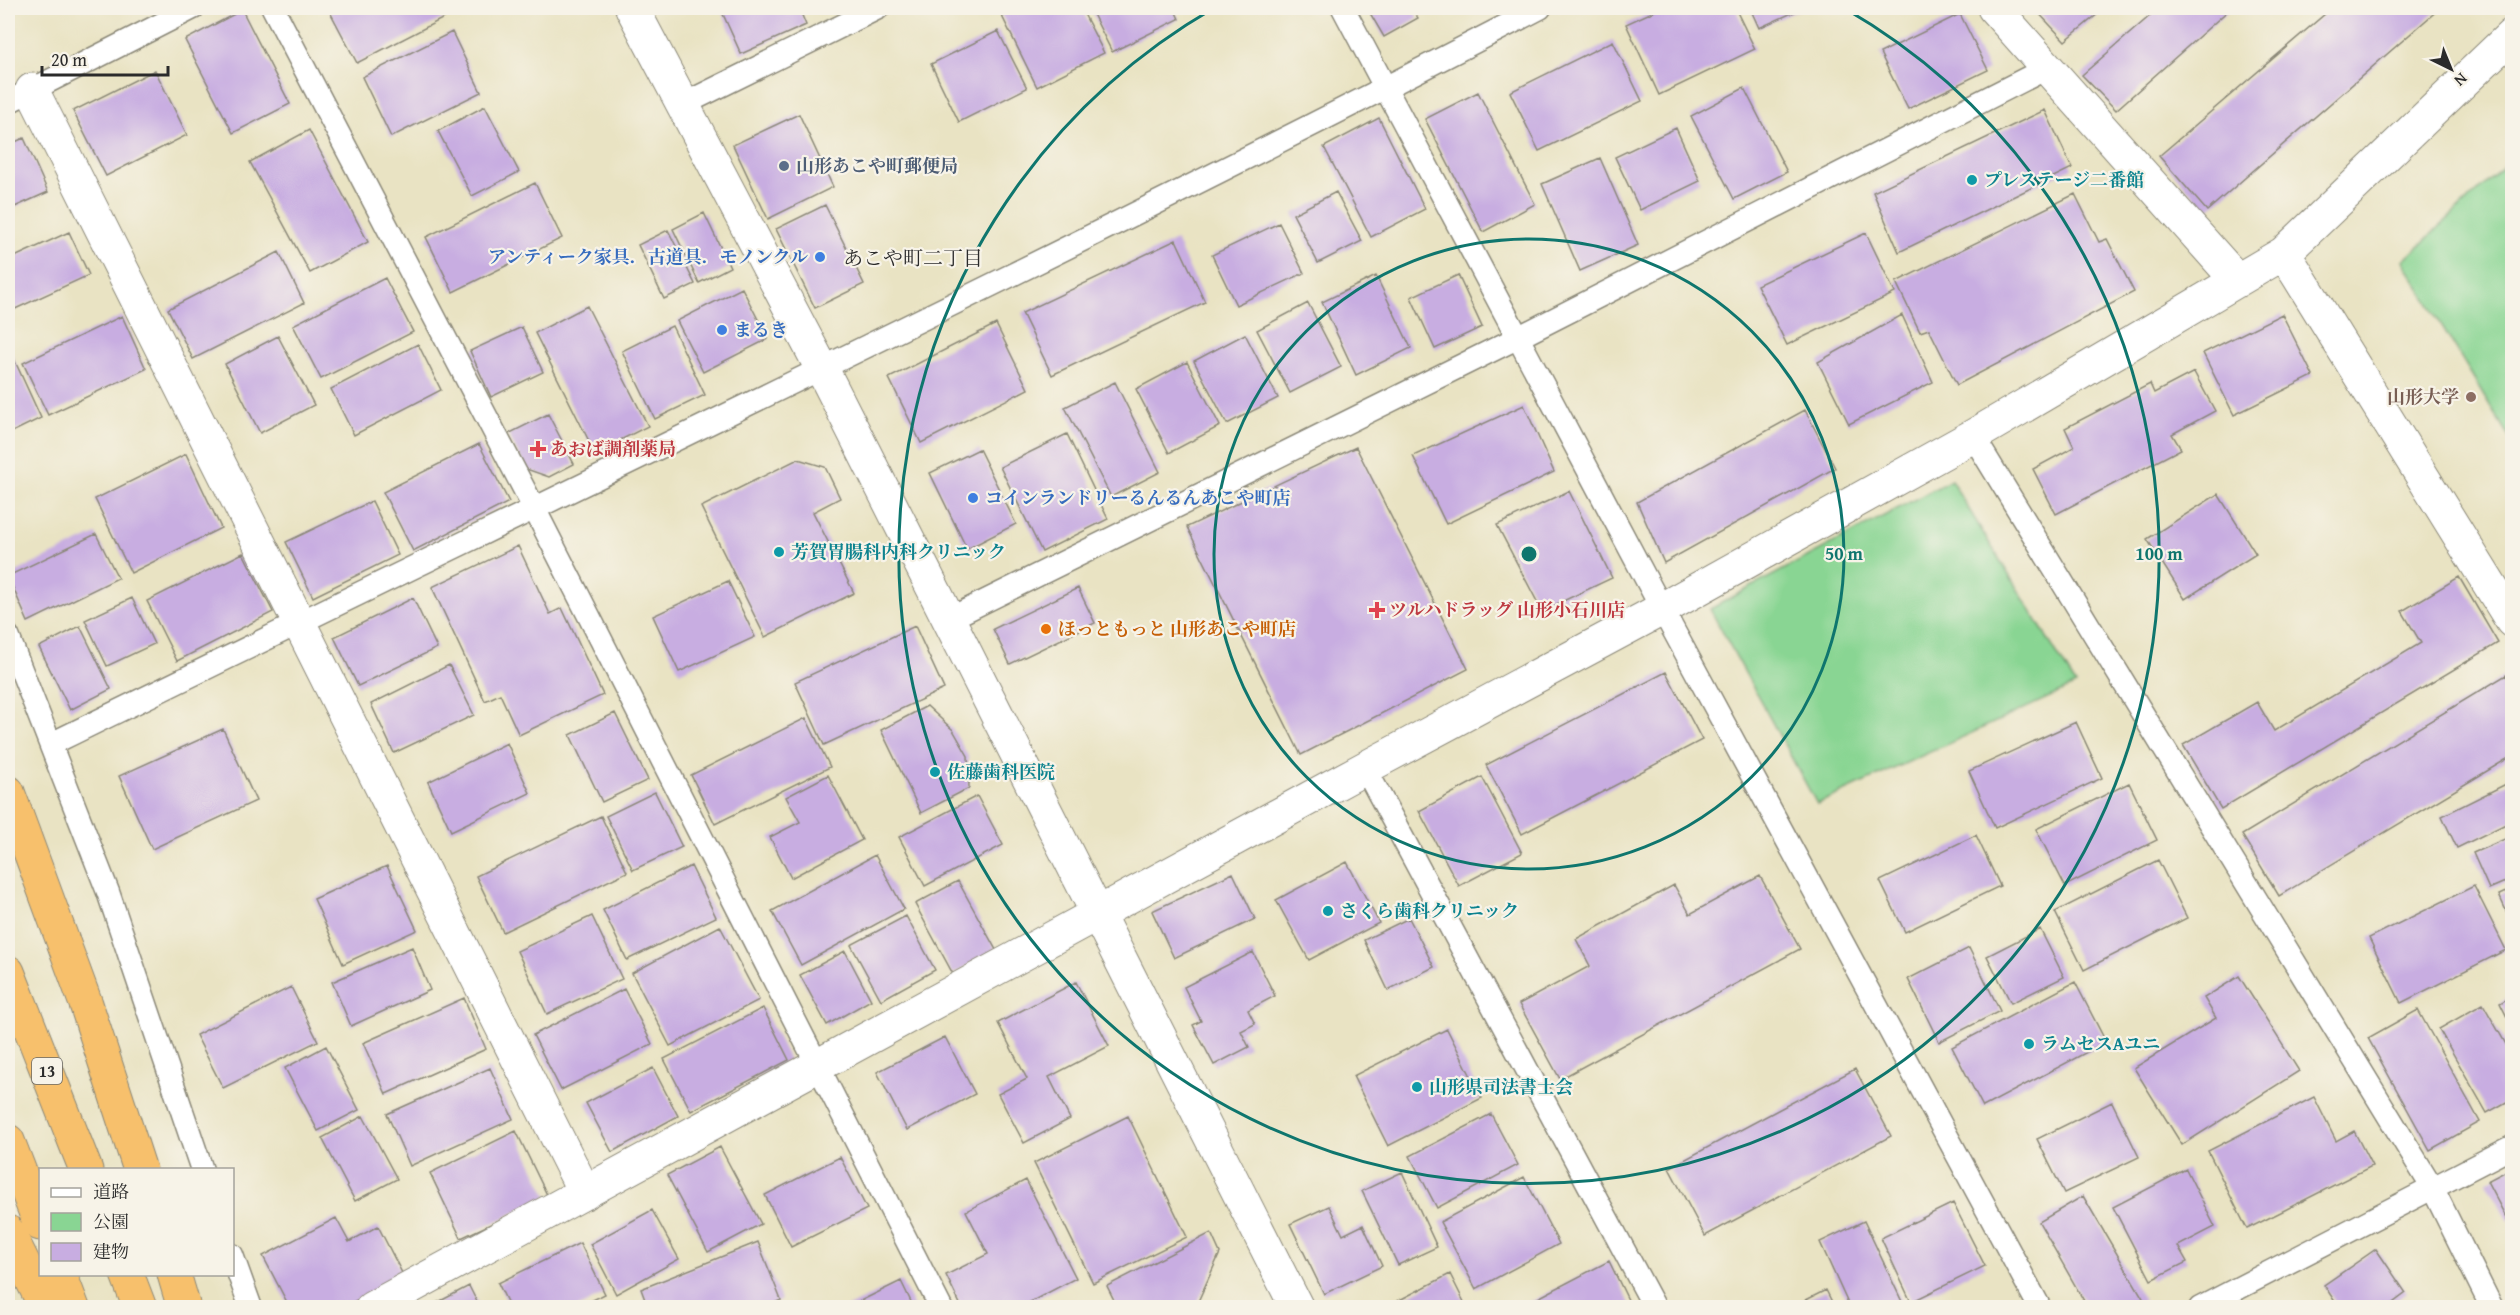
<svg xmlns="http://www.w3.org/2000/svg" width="2520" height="1315" font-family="'Gentium Book Plus','Noto Serif JP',serif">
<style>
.green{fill:#89d593;stroke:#5a805f;stroke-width:1.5}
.building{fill:#c8ade1}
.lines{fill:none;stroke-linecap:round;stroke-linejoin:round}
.lane-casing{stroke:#8a8777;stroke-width:25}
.street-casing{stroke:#8a8777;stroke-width:35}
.highway-casing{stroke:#8a8777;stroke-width:35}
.lane{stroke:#fff;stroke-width:22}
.street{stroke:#fff;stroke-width:33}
.highway{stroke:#f7c06c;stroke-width:33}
.ring{fill:none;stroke:#0f766e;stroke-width:3}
.service-dot{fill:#5c6f8a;stroke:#f7f3e8;stroke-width:2}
.culture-dot{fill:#0f9aa8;stroke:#f7f3e8;stroke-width:2}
.shop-dot{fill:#3f7fe0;stroke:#f7f3e8;stroke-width:2}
.education-dot{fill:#8d6e63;stroke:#f7f3e8;stroke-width:2}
.health-dot{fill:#e0444e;stroke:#f7f3e8;stroke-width:2}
.food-dot{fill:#e8710a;stroke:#f7f3e8;stroke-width:2}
.labels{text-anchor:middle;stroke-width:4.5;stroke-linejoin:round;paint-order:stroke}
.shield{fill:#f7f3e8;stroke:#686764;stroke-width:1.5}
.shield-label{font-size:16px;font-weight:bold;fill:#2b2b2b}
.service-label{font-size:18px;font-weight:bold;fill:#4e5e75;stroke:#f7f3e8;text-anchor:start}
.culture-label{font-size:18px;font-weight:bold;fill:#0d838f;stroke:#f7f3e8;text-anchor:start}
.shop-label{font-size:18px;font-weight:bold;fill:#366cbe;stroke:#f7f3e8;text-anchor:start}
.education-label{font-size:18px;font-weight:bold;fill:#785e54;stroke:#f7f3e8;text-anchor:end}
.health-label{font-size:18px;font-weight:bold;fill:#be3a42;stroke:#f7f3e8;text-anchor:start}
.food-label{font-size:18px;font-weight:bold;fill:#c56008;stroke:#f7f3e8;text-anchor:start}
.neighbourhood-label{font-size:20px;fill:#2b2b2b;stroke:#f7f3e8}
.centre{fill:#0f766e;stroke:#f7f3e8;stroke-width:3}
.ring-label{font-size:18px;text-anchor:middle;font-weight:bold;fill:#0f766e;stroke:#f7f3e8;stroke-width:4.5;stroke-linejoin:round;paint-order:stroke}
</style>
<rect width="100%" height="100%" fill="#f7f3e8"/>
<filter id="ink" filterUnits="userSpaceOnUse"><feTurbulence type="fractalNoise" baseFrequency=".0167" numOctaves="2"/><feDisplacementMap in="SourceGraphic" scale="12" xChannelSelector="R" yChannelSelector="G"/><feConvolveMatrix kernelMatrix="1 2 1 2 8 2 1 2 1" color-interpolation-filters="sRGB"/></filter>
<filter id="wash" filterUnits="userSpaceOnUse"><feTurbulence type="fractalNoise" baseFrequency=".008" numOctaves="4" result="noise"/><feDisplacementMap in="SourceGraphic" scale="24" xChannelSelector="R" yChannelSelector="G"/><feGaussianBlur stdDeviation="1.35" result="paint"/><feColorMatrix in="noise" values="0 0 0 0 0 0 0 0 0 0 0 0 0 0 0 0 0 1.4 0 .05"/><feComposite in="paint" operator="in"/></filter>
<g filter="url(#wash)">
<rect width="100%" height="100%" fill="#e9e3c3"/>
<!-- green -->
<path class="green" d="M2512,159V442L2403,261Z
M1951,480L2076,685L1817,804L1710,609Z"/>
<g id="blocks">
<!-- building -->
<path class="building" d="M328,8H438L444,18L357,63Z
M730,8H799L806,25L741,54L722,12Z
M998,8H1081L1104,53L1037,87Z
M1090,8H1174L1179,19L1112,52Z
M1367,8H1412L1418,18L1384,37Z
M1661,8H1735L1755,49L1659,95L1626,24Z
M1750,8H1803L1759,28Z
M2034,8H2105L2065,41Z
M2159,8H2231L2116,110L2082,75Z
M2332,8H2440L2207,211L2159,156Z
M242,10L290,104L233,133L185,40Z
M1960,14L1988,70L1908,109L1880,53Z
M998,31L1027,88L959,122L931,64Z
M452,32L481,92L391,137L362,77Z
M1613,41L1642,101L1539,151L1510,92Z
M155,70L187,135L106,176L73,111Z
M1744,88L1787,172L1734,199L1691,116Z
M1478,92L1535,204L1483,232L1425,119Z
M485,106L519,172L472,196L438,131Z
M2045,110L2072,168L1899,252L1873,192Z
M799,114L833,187L768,219L733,145Z
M1379,118L1425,209L1371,237L1324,147Z
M1676,128L1700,181L1640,210L1615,157Z
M309,130L368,242L310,273L250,162Z
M24,138L48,192L8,210V145Z
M1600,158L1638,245L1580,271L1542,184Z
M535,183L562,238L453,292L426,237Z
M1336,192L1362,241L1318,263L1293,214Z
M2075,194L2099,242L2107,239L2134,292L1957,385L1929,329L1920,332L1896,282Z
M825,205L864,284L815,308L776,229Z
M704,213L730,267L699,283L673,229Z
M1279,223L1304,273L1236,305L1212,255Z
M668,230L695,284L664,299L638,245Z
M69,232L89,275L13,310L8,299V260Z
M1866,233L1895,293L1787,345L1757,285Z
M1176,240L1205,302L1052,375L1022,313Z
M279,252L304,303L193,359L168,309Z
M1458,275L1482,327L1435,349L1411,297Z
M1376,276L1411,348L1356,375L1322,302Z
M385,278L413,332L321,379L293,325Z
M742,288L768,339L703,372L677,321Z
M1308,303L1341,367L1290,393L1257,330Z
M587,306L648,426L595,453L535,333Z
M2282,314L2313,376L2234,415L2203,353Z
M1902,315L1933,382L1849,424L1818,362Z
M122,316L146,369L48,415L23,363Z
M996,324L1028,389L921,443L889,378Z
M672,326L705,395L655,419L622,351Z
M522,327L543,372L491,397L470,351Z
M1245,334L1278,398L1227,424L1194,361Z
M278,336L314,405L260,433L225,364Z
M418,344L441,390L354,435L331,389Z
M8,346L41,418L8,434Z
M1187,362L1220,426L1169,453L1136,389Z
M2194,372L2215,411L2172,434L2181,449L2056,514L2033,469L2074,447L2065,428L2150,384L2154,393Z
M1115,382L1160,472L1111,497L1065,407Z
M1524,405L1554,472L1446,524L1413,456Z
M1805,410L1835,468L1664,563L1637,502Z
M548,414L574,464L549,477L526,469L508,434Z
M1067,434L1108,519L1042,552L1000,467Z
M479,444L509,502L413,551L383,492Z
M1356,447L1468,669L1301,755L1187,527Z
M979,449L1016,524L967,549L930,473Z
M186,454L221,528L131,573L95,499Z
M798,459L825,467L840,498L813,512L854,593L765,637L701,507Z
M1569,491L1612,578L1542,611L1497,525Z
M2218,494L2256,554L2185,599L2147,539Z
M372,501L398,555L313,597L286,542Z
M96,534L118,578L28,622L8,576Z
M518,546L550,614L562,608L603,695L519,735L500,694L485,701L432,587Z
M243,553L273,612L177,661L147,601Z
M2459,577L2498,643L2221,809L2183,745L2257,702L2274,731L2421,643L2402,611Z
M728,581L755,637L679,672L653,616Z
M1078,588L1095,623L1010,664L993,629Z
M132,598L154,644L107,666L85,620Z
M413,598L437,648L358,686L334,637Z
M80,626L111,689L70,710L39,647Z
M915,626L944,689L824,745L795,682Z
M449,665L474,715L394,753L371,704Z
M1666,672L1702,740L1522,834L1486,765Z
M2506,675L2512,686V756L2279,896L2242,835Z
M927,706L953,730L968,756L969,788L921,813L881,730Z
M615,713L648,780L602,802L570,735Z
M806,718L830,767L715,824L691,775Z
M2076,722L2102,778L1995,828L1969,771Z
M223,729L256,801L152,849L119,776Z
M507,743L530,793L451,831L428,782Z
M828,775L862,840L791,878L770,837L800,822L786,797Z
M1482,777L1522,853L1459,886L1419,811Z
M2512,781V821L2457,848L2442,816Z
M2129,783L2157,840L2065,886L2036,829Z
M655,792L682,847L633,870L606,816Z
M977,796L1003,845L925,886L899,837Z
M601,816L627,872L503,932L476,876Z
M1976,835L2000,886L1905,932L1880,881Z
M2512,836V879L2489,889L2473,853Z
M875,855L904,909L801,965L772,911Z
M2158,860L2187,918L2084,970L2055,912Z
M1347,862L1379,923L1309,960L1276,900Z
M387,866L417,930L343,964L314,899Z
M691,866L716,917L627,960L603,910Z
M1233,873L1255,919L1174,958L1152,911Z
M1760,876L1800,949L1560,1079L1519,1004L1590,966L1576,939L1674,885L1690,914Z
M958,881L996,950L953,974L915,904Z
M2474,886L2506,950L2401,1003L2369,938Z
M2512,889V924L2499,895Z
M592,916L622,979L547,1014L517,951Z
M906,916L935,970L881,1000L851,945Z
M1409,918L1434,967L1388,990L1364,940Z
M720,926L759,1000L670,1046L632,973Z
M2040,929L2064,977L2011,1003L1987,956Z
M412,947L430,990L351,1026L332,982Z
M1969,948L2000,1011L1939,1042L1908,979Z
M845,951L871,1000L827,1025L800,975Z
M1253,952L1275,996L1248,1010L1255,1024L1241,1031L1249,1047L1214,1065L1193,1025L1201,1021L1184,987Z
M2239,976L2299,1071L2182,1145L2134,1068L2216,1018L2204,998Z
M1076,982L1109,1046L1049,1077L1070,1119L1024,1143L998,1094L1027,1079L998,1023Z
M2075,982L2106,1042L1983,1107L1952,1047Z
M291,987L318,1041L223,1088L196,1035Z
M624,989L652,1044L561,1090L533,1035Z
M2512,996V1027L2500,1003Z
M464,998L486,1049L386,1094L363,1043Z
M2483,1004L2512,1055V1099L2487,1113L2439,1029Z
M763,1008L789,1060L691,1111L664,1059Z
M2418,1010L2480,1122L2430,1150L2368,1038Z
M1447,1029L1482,1098L1388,1146L1353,1076Z
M945,1037L975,1094L907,1130L877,1072Z
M326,1046L359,1110L318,1131L285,1068Z
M490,1068L513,1119L410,1166L387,1114Z
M653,1068L678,1116L612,1152L586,1103Z
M1855,1069L1891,1136L1705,1236L1669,1168Z
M2314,1097L2336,1141L2354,1131L2372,1166L2247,1229L2208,1151Z
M2112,1102L2139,1157L2064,1193L2037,1139Z
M1491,1114L1518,1165L1437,1208L1410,1156Z
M363,1116L397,1179L355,1201L322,1138Z
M1128,1116L1187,1237L1093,1283L1034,1163Z
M516,1131L548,1197L461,1238L430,1173Z
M720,1147L761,1224L708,1252L667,1175Z
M840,1157L867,1209L791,1247L765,1195Z
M2512,1168V1218L2508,1221L2487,1181Z
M2186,1169L2215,1227L2178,1246L2187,1262L2151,1280L2113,1207Z
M1402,1172L1437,1247L1398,1265L1362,1191Z
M1524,1177L1559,1244L1476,1289L1440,1222Z
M1026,1180L1076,1278L1019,1308H962L946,1275L988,1254L966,1211Z
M2083,1196L2144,1300L2132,1308H2088L2039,1222Z
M1953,1203L1985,1266L1911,1302L1881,1238Z
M1329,1206L1343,1235L1363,1225L1382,1266L1324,1294L1290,1224Z
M652,1210L679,1259L616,1294L590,1244Z
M336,1218L349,1242L378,1226L403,1275L342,1308H290L263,1256Z
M1864,1221L1904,1306L1900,1308H1850L1820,1242Z
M1211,1233L1220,1253L1195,1308H1118L1107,1286Z
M758,1242L781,1300L764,1308H648L641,1289Z
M580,1243L605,1294L577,1308H510L498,1283Z
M2376,1249L2406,1293L2386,1308H2339L2324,1285Z
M1609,1261L1632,1308H1519Z
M1450,1274L1467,1308H1384Z
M901,1281L914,1308H846Z
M469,1286L480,1308H427Z
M1826,1290L1835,1308H1790Z"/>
</g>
</g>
<g filter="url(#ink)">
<use href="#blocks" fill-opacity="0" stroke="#8a8777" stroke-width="1.5"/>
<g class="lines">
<!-- lane casing -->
<g class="lane-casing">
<path id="lane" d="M273,8L534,508L941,1308
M1343,8L1662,609L2040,1308
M8,102L193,8
M682,105L878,8
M1973,436L2432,1187L2492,1308
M949,619L1517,338L2047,68
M8,636L108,892L202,1170
M51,744C548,500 1049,263 1540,8
M1365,768L1655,1308
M232,1255L251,1308
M2200,1308L2512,1147"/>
</g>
<!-- street casing -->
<g class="street-casing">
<path id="street" d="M632,8L821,367L1297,1308
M1994,8L2236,279
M32,90L585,1193
M2284,253L2512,621
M372,1308L1365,768L1662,609L1973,436L2284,253L2512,35"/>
</g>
<!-- highway casing -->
<g class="highway-casing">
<path id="highway" d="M8,792L86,1004L140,1170
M8,972L86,1170
M8,1141L40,1224
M8,1232L46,1308
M60,1274L73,1308
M127,1274L140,1308
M174,1274L184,1308"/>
</g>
<!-- lane -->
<use href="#lane" class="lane"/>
<!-- street -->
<use href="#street" class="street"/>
<!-- highway -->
<use href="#highway" class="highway"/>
</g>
</g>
<!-- distance rings -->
<g class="ring">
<circle cx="1529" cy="554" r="315"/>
<path d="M1844 8A630 630 0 1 1 1214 8"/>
</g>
<!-- markers -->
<circle class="service-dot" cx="784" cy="166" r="6"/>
<g class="culture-dot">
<circle cx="1972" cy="180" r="6"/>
<circle cx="779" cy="552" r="6"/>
<circle cx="935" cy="772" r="6"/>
<circle cx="1328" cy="911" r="6"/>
<circle cx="2029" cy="1044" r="6"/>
<circle cx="1417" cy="1087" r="6"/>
</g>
<g class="shop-dot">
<circle cx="820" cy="257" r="6"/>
<circle cx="722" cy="330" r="6"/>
<circle cx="973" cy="498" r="6"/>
</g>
<circle class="education-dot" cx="2471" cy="397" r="6"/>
<g class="health-dot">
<path d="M535 440h6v6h6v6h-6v6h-6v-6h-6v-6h6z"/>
<path d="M1374 601h6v6h6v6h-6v6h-6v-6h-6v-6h6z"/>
</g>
<circle class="food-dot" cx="1046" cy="629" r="6"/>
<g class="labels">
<!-- shield labels -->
<rect class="shield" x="32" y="1058" width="30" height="26" rx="4.5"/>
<g class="shield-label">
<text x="47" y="1077">13</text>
</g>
<!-- service labels -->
<g class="service-label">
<text x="796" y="172">山形あこや町郵便局</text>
</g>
<!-- culture labels -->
<g class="culture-label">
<text x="1984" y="186">プレステージ二番館</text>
<text x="791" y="558">芳賀胃腸科内科クリニック</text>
<text x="947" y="778">佐藤歯科医院</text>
<text x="1340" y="917">さくら歯科クリニック</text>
<text x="2041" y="1050">ラムセスAユニ</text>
<text x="1429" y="1093">山形県司法書士会</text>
</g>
<!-- shop labels -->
<g class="shop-label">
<text x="808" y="263" text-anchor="end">アンティーク家具．古道具．モノンクル</text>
<text x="734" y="336">まるき</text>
<text x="985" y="504">コインランドリーるんるんあこや町店</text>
</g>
<!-- education labels -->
<g class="education-label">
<text x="2459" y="403">山形大学</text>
</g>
<!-- health labels -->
<g class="health-label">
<text x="550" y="455">あおば調剤薬局</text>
<text x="1389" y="616">ツルハドラッグ 山形小石川店</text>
</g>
<!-- food labels -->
<g class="food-label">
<text x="1058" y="635">ほっともっと 山形あこや町店</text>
</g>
<!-- neighbourhood labels -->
<g class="neighbourhood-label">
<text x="913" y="265">あこや町二丁目</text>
</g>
</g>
<circle cx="1529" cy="554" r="9" class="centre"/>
<g class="ring-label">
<text x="1844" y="560">50 m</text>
<text x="2159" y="560">100 m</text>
</g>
<!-- margin -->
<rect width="2520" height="1315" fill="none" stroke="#f7f3e8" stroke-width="30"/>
<!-- legend -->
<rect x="39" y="1168" width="195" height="108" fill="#f7f3e8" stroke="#a5a39c" stroke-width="1.5"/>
<rect x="51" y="1188" width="30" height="9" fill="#ffffff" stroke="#a5a39c" stroke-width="1.5"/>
<text x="93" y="1198" font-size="18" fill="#2b2b2b">道路</text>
<rect x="51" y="1213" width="30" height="18" fill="#89d593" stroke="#a5a39c" stroke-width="1.5"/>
<text x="93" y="1228" font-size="18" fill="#2b2b2b">公園</text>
<rect x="51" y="1243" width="30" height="18" fill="#c8ade1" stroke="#a5a39c" stroke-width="1.5"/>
<text x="93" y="1258" font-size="18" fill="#2b2b2b">建物</text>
<!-- north arrow -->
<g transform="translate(2451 69) rotate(137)" stroke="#f7f3e8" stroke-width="4.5" paint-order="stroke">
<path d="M0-4.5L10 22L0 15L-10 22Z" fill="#2b2b2b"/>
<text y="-9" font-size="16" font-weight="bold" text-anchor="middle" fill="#2b2b2b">N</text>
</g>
<!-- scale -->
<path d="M42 66v9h126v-9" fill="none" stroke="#2b2b2b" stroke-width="3"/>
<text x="51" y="66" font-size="18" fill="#2b2b2b" stroke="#f7f3e8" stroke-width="4.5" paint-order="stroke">20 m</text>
</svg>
